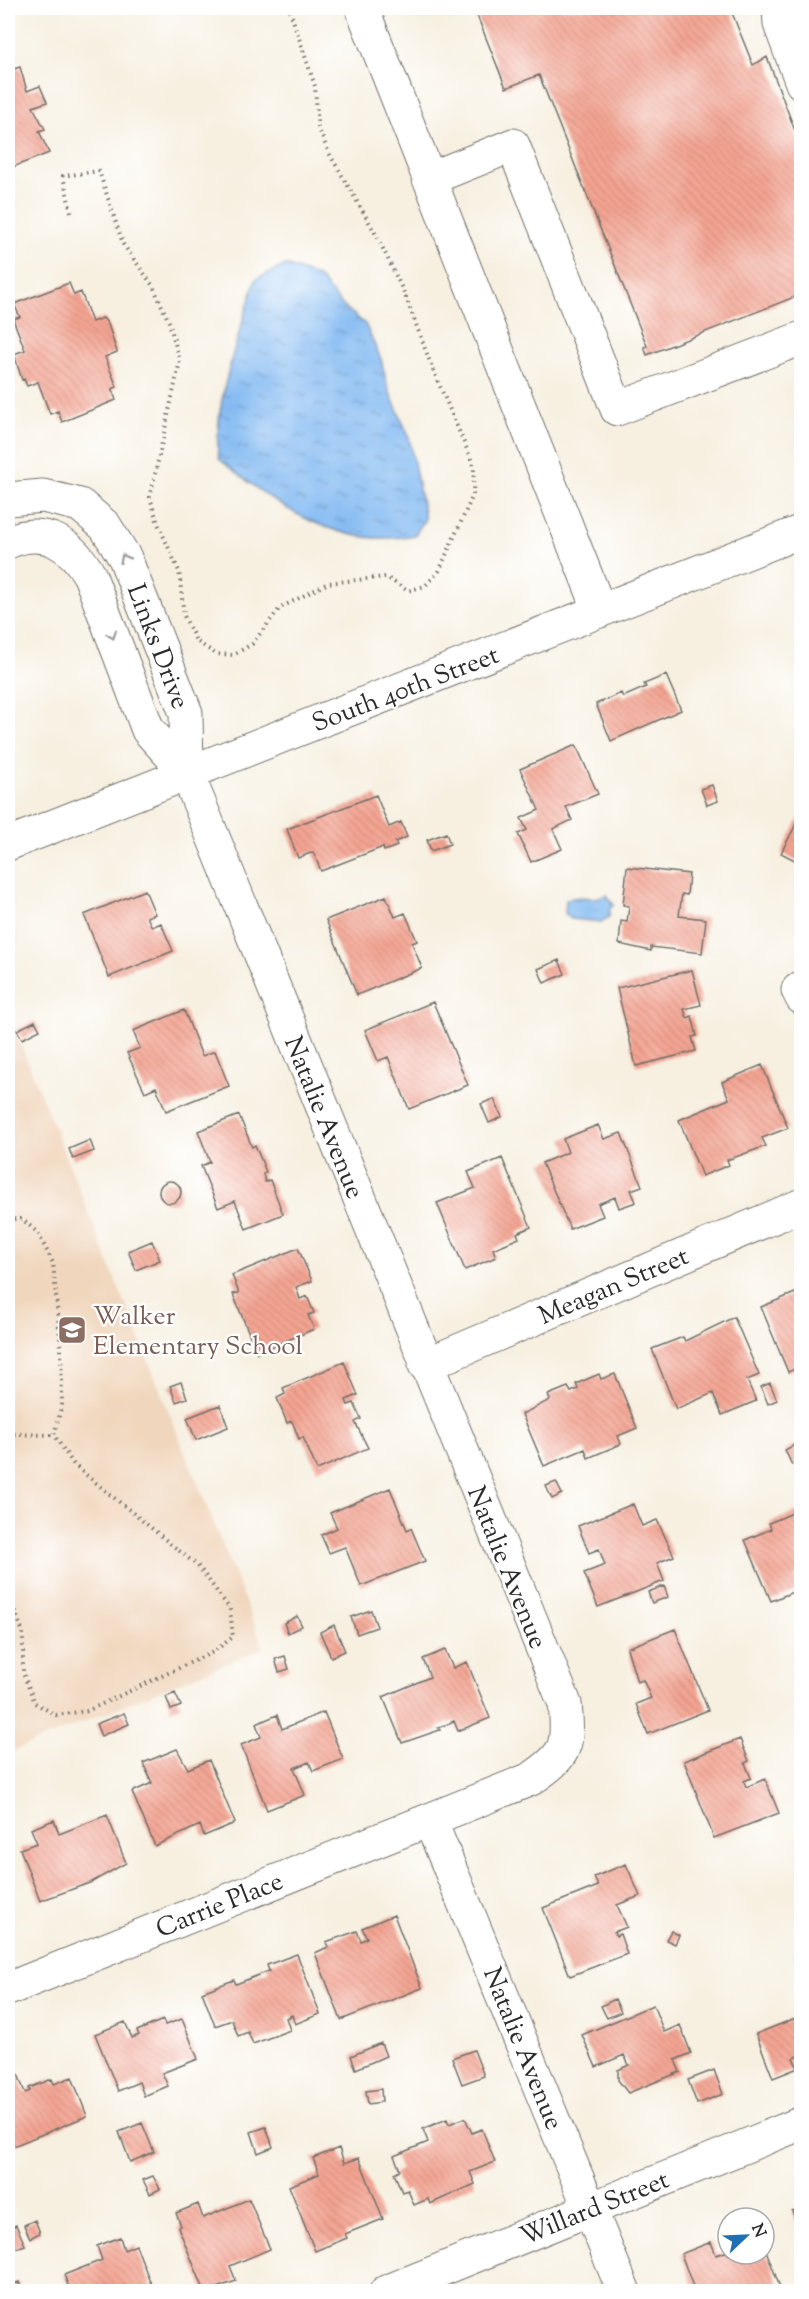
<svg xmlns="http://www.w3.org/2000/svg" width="809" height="2299" font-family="'Sorts Mill Goudy',serif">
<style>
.built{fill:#f0d6bc}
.water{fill:url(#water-ripples);stroke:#57728e;stroke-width:1.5}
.building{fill:url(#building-back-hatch)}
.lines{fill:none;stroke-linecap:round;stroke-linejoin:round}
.minor-casing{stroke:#72706b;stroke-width:35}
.path{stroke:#72706b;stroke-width:4;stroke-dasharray:1.5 4.5;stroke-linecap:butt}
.minor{stroke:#fff;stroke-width:33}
.oneway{stroke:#a0a0a0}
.labels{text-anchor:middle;stroke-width:4.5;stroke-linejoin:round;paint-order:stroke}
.street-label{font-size:26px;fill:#2b2b2b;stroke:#fff}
.education-label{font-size:26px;fill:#785e54;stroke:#fff;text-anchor:start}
</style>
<defs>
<pattern id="water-ripples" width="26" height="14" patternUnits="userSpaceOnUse" patternTransform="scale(1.5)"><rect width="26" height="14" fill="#83baf2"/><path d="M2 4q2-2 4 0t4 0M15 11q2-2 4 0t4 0" fill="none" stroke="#6b97c4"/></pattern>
<pattern id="building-back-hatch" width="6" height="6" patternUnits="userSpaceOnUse" patternTransform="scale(1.5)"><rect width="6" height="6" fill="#f4a492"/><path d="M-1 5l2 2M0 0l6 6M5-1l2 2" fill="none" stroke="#d18d7e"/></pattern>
</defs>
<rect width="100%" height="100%" fill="#fff"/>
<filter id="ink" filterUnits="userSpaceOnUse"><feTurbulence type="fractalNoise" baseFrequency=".0167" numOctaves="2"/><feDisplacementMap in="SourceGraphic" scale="12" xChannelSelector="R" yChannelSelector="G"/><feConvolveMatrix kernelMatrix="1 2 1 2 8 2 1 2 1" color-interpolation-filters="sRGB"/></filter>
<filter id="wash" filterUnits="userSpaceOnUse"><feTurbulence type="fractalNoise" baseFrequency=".008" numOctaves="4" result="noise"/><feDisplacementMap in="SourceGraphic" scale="24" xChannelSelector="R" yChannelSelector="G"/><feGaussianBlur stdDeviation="1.35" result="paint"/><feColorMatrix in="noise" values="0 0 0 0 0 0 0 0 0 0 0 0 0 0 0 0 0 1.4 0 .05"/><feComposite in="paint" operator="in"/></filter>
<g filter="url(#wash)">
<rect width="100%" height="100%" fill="#f7f0e1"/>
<!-- built -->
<path class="built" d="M8,1013L264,1648L8,1753Z"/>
<!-- water -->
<path class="water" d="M286,265L318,277L343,306L365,324L381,359L388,388L409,437L425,519L415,535C338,551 276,505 219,459C211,411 241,327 256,279Z
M607,895L614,905L610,908L609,917L601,922L571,919L565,913L566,900C580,893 594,902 607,895Z"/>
<g id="blocks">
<!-- building -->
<path class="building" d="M474,8H730L753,65L767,57L802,149V294L647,355L644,347L647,346L539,75L506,88Z
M8,53L14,69L20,67L27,91L40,86L47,102L33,107L45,129L39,131L49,153L8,169Z
M69,283L74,295L81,292L92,322L103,318L108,324L117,352L105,357L117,387L112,389L116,400L62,422L58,411L50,414L38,382L27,386L24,379L22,380L14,354L25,350L13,319L20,317L14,304Z
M666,675L681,710L611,741L596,704L621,693L623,697L646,687L644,684Z
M576,745L598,794L566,807L572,820L553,829L562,849L531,862L518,834L527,830L521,818L539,810L520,769Z
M712,785L718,801L707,805L701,789Z
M376,795L389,827L401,822L407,837L395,842L397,846L384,851L383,847L321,871L313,852L298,858L287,829Z
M802,813V864L781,853Z
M446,833L450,844L431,851L427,840Z
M627,867L689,874L687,895L682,894L679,916L706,919L702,953L651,947V951L619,944L621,921L627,922L629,906L623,905Z
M145,890L155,914L147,917L152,927L161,923L173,951L109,977L84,915Z
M386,896L395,917L405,913L417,941L412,943L422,968L357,995L326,920Z
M559,960L565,974L544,983L538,969Z
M692,970L701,1005L684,1009L687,1018L692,1016L697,1036L692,1037L696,1051L636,1066L617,988Z
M433,1002L468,1085L409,1109L388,1057L378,1061L365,1030Z
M184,1010L202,1056L215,1051L229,1086L166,1111L156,1087L145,1092L127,1053L140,1048L133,1031Z
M35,1021L40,1030L22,1039L17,1030Z
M762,1065L788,1128L762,1138L766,1146L727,1160L729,1165L702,1176L679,1120L729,1099L722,1082Z
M494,1099L502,1117L489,1123L481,1104Z
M239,1115L252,1147L255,1145L266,1172L263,1174L265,1182L270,1180L283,1214L246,1229L235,1201L218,1208L201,1166L210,1162L198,1131Z
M598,1125L604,1139L621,1133L642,1186L631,1190L636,1202L619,1208L615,1197L598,1204L603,1216L570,1229L542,1163L568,1152L563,1139Z
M90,1140L94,1151L73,1159L69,1149Z
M502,1158L531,1227L517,1233L519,1238L493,1249L496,1257L465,1270L437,1203L475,1188L468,1172Z
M159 1192a11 11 0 1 1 22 0a11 11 0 1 1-22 0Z
M152,1241L160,1260L136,1270L128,1251Z
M298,1248L312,1281L296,1287L300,1299L307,1296L314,1313L308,1315L314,1329L257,1353L233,1294L239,1293L232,1275Z
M795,1293L802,1307V1366L788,1372L761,1307Z
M734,1317L759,1375L747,1380L756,1401L722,1415L713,1393L676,1409L652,1349L683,1337L685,1341Z
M344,1362L358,1395L346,1400L348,1405L354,1403L361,1419L355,1422L368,1448L317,1470L303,1437L299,1439L292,1421L287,1423L277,1398L285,1394L283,1388Z
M599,1374L601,1379L615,1374L637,1428L618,1436L621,1444L588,1458L585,1449L544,1466L522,1414L550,1400L548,1395L568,1387L571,1392L578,1389L576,1384Z
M181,1382L187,1398L176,1402L170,1386Z
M770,1383L777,1400L768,1404L761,1387Z
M220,1405L228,1427L196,1440L187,1418Z
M796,1444L802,1460L792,1465L785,1450Z
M556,1482L562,1494L552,1499L546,1486Z
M390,1488L407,1530L411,1528L425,1561L361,1586L345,1547L329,1553L321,1535L337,1528L330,1513Z
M633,1504L642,1526L657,1520L674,1556L657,1563L664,1581L598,1607L584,1573L605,1565L599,1549L589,1553L578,1526Z
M802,1509V1574L795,1577L800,1589L771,1601L745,1540L771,1529L769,1523Z
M664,1586L668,1597L652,1603L648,1592Z
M371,1610L377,1627L357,1634L351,1617Z
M297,1616L302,1626L288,1633L284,1623Z
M334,1625L345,1651L331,1657L320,1632Z
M675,1629L708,1710L648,1734L636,1704L651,1698L643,1680L637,1682L627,1648Z
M445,1650L453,1668L467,1662L490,1718L458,1731L454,1721L438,1728L440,1730L402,1743L383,1697L430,1677L423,1659Z
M285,1656L289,1669L279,1672L275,1659Z
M175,1693L181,1706L171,1710L166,1697Z
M324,1712L343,1759L313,1771L309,1762L294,1768L305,1795L267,1810L241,1745L261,1737L256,1724L277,1715L282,1729Z
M124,1713L129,1724L101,1736L96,1724Z
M740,1739L749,1761L745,1763L751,1778L744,1781L746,1787L765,1779L779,1813L714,1838L684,1761Z
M177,1749L188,1769L209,1760L235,1823L204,1836L200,1825L155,1846L132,1792L152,1783L143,1763Z
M107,1815L126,1863L92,1882L40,1901L20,1849L37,1843L31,1829L54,1820L59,1834Z
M626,1864L640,1896L617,1905L627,1927L614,1932L616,1936L620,1934L627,1954L570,1976L543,1908L598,1886L594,1877Z
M394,1915L422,1988L341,2020L315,1953L328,1947L326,1942L357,1931L361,1941L367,1938L362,1928Z
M671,1931L679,1935L675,1944L666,1940Z
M802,1950V1971L801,1972L794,1953Z
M297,1954L320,2014L295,2024L292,2015L286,2018L290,2030L253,2044L248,2032L238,2036L232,2020L215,2026L202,1992L234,1980L236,1984L269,1971L267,1965Z
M615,1999L621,2012L607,2018L601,2006Z
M802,2003V2055L793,2058L798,2068L773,2078L756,2034L801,2016L796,2005Z
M653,2005L664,2032L680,2025L691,2053L675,2060L680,2072L628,2093L618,2080V2070L629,2065L624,2055L596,2067L582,2035Z
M182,2019L198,2059L162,2073L168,2086L144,2096L139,2082L118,2091L95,2034L125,2022L132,2038L139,2035L137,2031L163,2020L165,2025Z
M381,2043L386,2056L356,2069L351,2056Z
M474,2050L484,2076L462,2084L452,2058Z
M15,2066L25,2093L30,2091L29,2088L52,2079L54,2084L72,2077L87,2116L11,2147L8,2138V2069Z
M714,2070L723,2094L697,2104L688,2080Z
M381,2089L382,2102L368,2104L366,2091Z
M465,2118L472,2133L482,2129L495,2162L470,2172L475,2184L430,2204L428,2199L414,2205L408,2190L402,2192L394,2173L400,2170L394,2156L428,2142L423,2129L447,2119L449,2124Z
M142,2123L154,2152L130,2162L119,2132Z
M266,2127L273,2147L258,2153L251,2132Z
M339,2148L344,2163L359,2158L383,2219L345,2234L347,2238L315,2251L289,2186L319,2174L313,2158Z
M153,2176L160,2189L150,2194L143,2180Z
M249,2199L270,2249L230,2266L236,2281L205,2292L178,2227L181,2226L176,2213L198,2204L203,2218Z
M802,2207V2234H801L792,2211Z
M35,2220L40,2233L30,2238L24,2225Z
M16,2225L25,2245L14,2249L8,2229Z
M120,2237L124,2250L136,2245L154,2292H71L64,2275L102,2260L97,2246Z
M711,2242L716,2255L728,2251V2254L737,2256L764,2254V2245L781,2290L695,2292L681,2254Z
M19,2282L22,2292H8V2286Z"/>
</g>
</g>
<g filter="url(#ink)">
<use href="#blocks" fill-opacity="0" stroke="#72706b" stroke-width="1.5"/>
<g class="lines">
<!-- minor casing -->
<g class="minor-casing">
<path id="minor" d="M362,8L600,611
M779,8L780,24L802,83
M429,179L513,145L617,409L802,338
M8,499L43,496L80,505L105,526L125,558L186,713L187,773
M8,542C45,526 72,544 90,576L148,730L187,773L565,1704C569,1746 567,1755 531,1779L8,1989
M8,844L802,531
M798,990L802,998
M425,1365L802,1205
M430,1820L624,2292
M386,2292L802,2123"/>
</g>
<!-- path -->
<path class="path" d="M71,212L63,176L99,171L123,244L153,286L169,322L180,361L150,497L158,524L179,571L184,616L196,641L216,654L233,655L252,644L280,608L328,583L386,577L408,591L425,586L439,571L473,495L474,466L433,370L405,295L377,236L329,153L318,127L315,86L289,8
M8,1219H22L38,1233L53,1263L61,1348L62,1404L54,1435L74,1465L199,1567L230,1609L233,1637L213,1652L87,1711L56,1715L35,1703L23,1673V1633L12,1603L8,1602
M8,1434L54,1435"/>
<!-- minor -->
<use href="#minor" class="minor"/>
</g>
<!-- one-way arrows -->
<defs><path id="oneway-chevron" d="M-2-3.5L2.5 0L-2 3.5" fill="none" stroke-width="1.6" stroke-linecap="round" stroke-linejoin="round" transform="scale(1.5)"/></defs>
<g class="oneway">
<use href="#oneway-chevron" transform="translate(124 558) rotate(-116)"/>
<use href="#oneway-chevron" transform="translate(112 635) rotate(69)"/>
</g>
</g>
<!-- icons -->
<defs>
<g id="school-square" transform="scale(1.5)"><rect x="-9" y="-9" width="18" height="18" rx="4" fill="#8d6e63" stroke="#fff"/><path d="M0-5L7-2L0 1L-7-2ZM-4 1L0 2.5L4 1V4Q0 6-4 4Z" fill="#fff"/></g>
</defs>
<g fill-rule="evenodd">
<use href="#school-square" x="72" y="1330"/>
</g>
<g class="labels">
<!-- street labels -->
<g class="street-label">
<text transform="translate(159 646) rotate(69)" y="9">Links Drive</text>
<text transform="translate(405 688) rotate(-21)" y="9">South 40th Street</text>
<text transform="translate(325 1117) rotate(68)" y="9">Natalie Avenue</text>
<text transform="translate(613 1285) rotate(-23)" y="9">Meagan Street</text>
<text transform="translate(508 1567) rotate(68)" y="9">Natalie Avenue</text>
<text transform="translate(219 1904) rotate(-22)" y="9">Carrie Place</text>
<text transform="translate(524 2048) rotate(68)" y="9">Natalie Avenue</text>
<text transform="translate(594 2207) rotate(-22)" y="9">Willard Street</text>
</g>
<!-- education labels -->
<g class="education-label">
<text x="93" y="1324">Walker<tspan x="93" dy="30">Elementary School</tspan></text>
</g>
</g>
<!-- margin -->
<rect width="809" height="2299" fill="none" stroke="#fff" stroke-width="30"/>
<!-- north arrow -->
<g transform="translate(746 2236) rotate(67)"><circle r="28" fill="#ffffff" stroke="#aaaaaa" stroke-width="1.5"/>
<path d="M0-4.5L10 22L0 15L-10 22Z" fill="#1f6fb2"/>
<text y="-9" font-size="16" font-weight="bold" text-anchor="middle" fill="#2b2b2b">N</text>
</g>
</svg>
